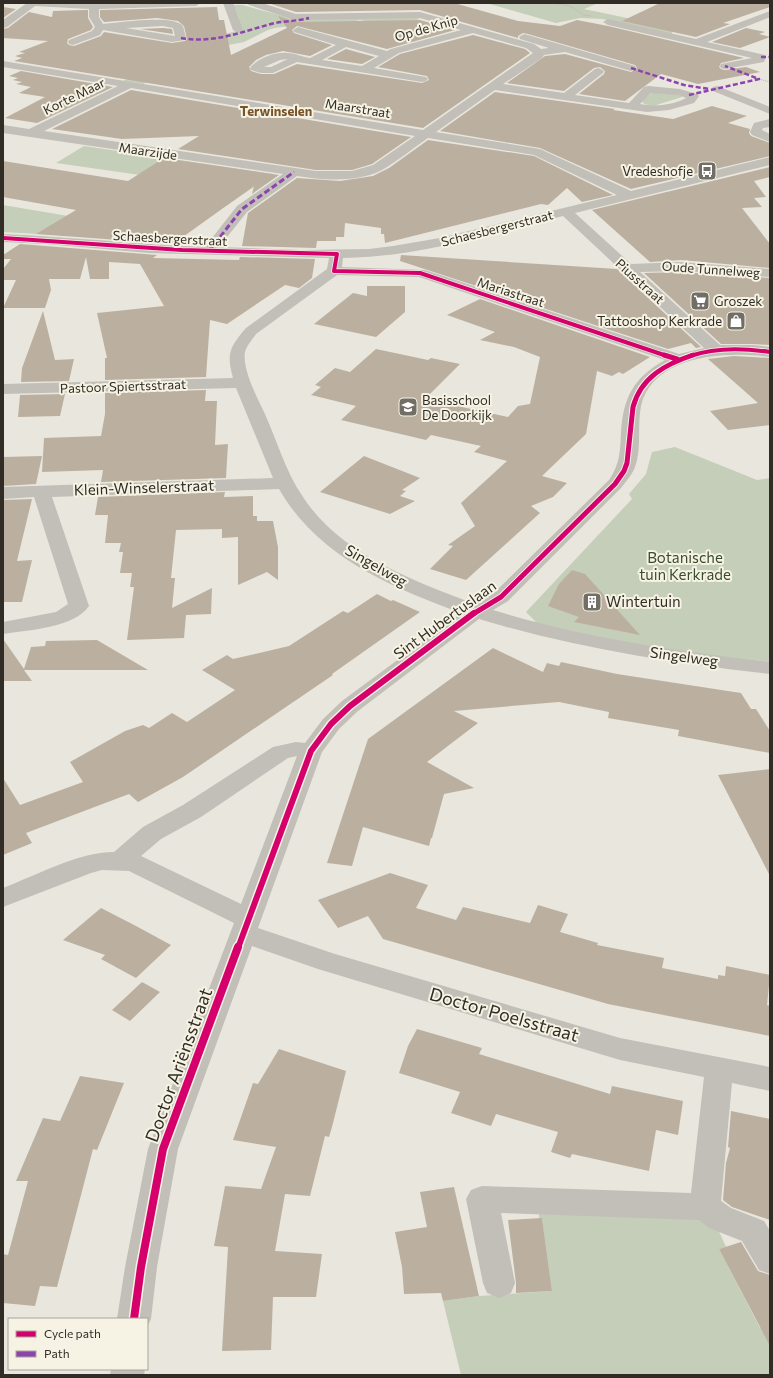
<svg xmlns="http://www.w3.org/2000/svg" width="773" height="1378" font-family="Commissioner,sans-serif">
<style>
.green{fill:#c4ceb8}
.building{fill:#bbb0a0}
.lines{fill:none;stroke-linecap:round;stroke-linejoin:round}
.path{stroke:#bab7af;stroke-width:1;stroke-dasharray:1 1;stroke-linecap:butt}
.minor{fill:#c1bfb7;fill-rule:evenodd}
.quiet-far1{stroke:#8e44ad;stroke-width:2.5;stroke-dasharray:5 2.5;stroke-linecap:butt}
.quiet{stroke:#8e44ad;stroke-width:3;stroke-dasharray:6 3;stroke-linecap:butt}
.cycleway-far3-casing{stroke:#f6f3e4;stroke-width:5.5}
.cycleway-far2-casing{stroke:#f6f3e4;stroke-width:7}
.cycleway-far1-casing{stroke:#f6f3e4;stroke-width:9}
.cycleway-casing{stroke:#f6f3e4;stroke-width:11}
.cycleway-far3{stroke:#d6006c;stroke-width:4}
.cycleway-far2{stroke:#d6006c;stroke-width:5}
.cycleway-far1{stroke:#d6006c;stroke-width:6}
.cycleway{stroke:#d6006c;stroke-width:8}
.labels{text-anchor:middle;stroke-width:4;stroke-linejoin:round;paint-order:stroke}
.far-street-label{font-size:13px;fill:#312d26;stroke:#f6f3e4}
.far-neighbourhood-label{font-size:13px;font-weight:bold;fill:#785327;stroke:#f6f3e4}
.far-poi-label{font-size:13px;fill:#312d26;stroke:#f6f3e4;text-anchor:end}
.street-label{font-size:15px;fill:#312d26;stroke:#f6f3e4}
.park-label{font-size:15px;fill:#374d2c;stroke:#f6f3e4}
.poi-label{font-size:15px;fill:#312d26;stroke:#f6f3e4;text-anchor:start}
.near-street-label{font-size:18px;fill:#312d26;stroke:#f6f3e4}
</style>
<rect width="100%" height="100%" fill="#e9e6dd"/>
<!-- green -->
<path class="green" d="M486,3H598L584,9L675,28L670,36L603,19L580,18L556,23Z
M231,5H242L291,18L415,17L420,19L389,26L360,20L324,28L295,25L275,28L268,30L244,42L218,47L143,84L123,81L214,37L240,30L238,15H234Z
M654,91L682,95V97L653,106L644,104L642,101Z
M84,146L273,174L226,206L95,237L3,232V205L74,217L140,175L56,163Z
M675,447L757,480L770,478V662L662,650L538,624L526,612L632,499L629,494L646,474L652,452Z
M539,1211L713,1218L726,1247L719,1249L760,1328L770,1323V1375H461L443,1301L479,1296L552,1291L542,1219L539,1218Z"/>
<!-- building -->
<path class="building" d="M268,3H454L518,21L560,26L577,20L608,26L744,58L721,63L719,67L721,69L725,70L746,67L760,72L698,84L661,74L625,101L579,94L604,74L605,71L600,67L594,68L564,91L507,83L545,56L565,54L631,72L637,68L635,65L528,34L523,33L518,36V38L420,10L296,12Z
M660,3H770V7L723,23L730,24L696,37L622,21Z
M3,7L16,9L3,18Z
M217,7L219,20H224L231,55L287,28L278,16L295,22L420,20L455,30L387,49L297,26L292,30L294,33L332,45L310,56L283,51L266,55L256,60L249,67L251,71L261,74H274L297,64L422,83L429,80L427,76L378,67L400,54L473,35L525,49L530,53L423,128L14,61L22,58L15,56L25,53L19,52L48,41L3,38V29L8,28L29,12L52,17L53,11L85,10H88V18L93,27L91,30L68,39L67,43L69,45L74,46L101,36L104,32L172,43L185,41L187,39L184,26L178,21L157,18L104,22L100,17V10Z
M163,28L172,29L173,34L140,29Z
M746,28L765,32L759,34L770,37L740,48L712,42Z
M346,49L375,57L362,64L327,59Z
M21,71L113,87L37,123L5,118L45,97L19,93L31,87L16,84L22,82L13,80L18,78L9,76Z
M131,90L411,137L372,164L352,170H316L178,149L199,136L122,139L52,129Z
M495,92L615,109L613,110L673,119L712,106L747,116L728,123L750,129L749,133L751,136L770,143V156L631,189L540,148L440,131Z
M428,140L534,156L613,195L582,202L567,188L548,205L541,204L385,243L384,234H381V228L345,223L344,237H336V241H317L316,248L242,246L248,213L297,178L340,181L373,176L389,168Z
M164,158L279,175L252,194L254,186L173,244L36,234L76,210L3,197V161L128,181Z
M770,167V177L754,181L766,197L754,198L762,207L742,208L770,244V268L681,260L650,262L592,210Z
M20,244L157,255L153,258L239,260L240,257L315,259L312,278L299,288L285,285L227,324L210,320L206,377L105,380V358H107L97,313L164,306L140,264L109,262V279H90L86,257L80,279H49L51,290L45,308H3L16,280H3V269L11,259H3V255Z
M401,255L617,269L701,347L696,348L691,343L668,349L400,261Z
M681,272L770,278V345L753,344H721L644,273Z
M367,286H405V312L376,337L314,324L353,293L367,296Z
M480,299L650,357L623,374L619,372L612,376L597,371L586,434L542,476L567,483L553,497L531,506L540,513L466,580L430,569L453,546L448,545L475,526L461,503L507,461L474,452L481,446L431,435L426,440L341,420L356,406L311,395L321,387L315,385L335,368L350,372L376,349L428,360L431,358L460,364L425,399L508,417L518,406L530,404L540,357L514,347L480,340L495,332L447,315Z
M43,311L55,360L74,359L69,381L21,382L22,368Z
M734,356L770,358V425L728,430L710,411L758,403L708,359Z
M206,390L205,401H217L215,445L228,444L226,478L101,482L103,470L42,472L44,438L101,436L105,414V393Z
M65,394L60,416L18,417L20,395Z
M42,456L36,484L3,486V457Z
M364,456L420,478L402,490L406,491L400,496L415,501L390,514L320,492Z
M225,492L224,497L253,496V516H257V521H273L278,547V580L267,572L238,585V537L222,538V529L176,530L171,578H175L172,608L212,588L211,614L186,615L184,638L127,640L134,587H130L132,573H120L123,552H119L121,543H105L108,515H95L98,497Z
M32,499L17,561L32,560L22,602H3V500Z
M572,570L585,574L640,635L574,622L579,617L548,606L559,584Z
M377,594L391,601L393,600L420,612L332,674L333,675L183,777L138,802L129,794L26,833L32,843L3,855V778L20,805L83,782L70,762L125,731L143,725L149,728L172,713L187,722L235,690L202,670L227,655L233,659L289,646L343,611L348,613Z
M3,639L24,669L31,647L45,646L46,641L97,640L148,670H24L32,681H3Z
M493,648L543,672L547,663L559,666L561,662L617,674L741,693L751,709H756L770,731V753L678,736L679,730L608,718L609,712L559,702L454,711L478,723L427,762L474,788L444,794L432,838H431L429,846L363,827L352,866L327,863L368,739Z
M770,769V876L718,775Z
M390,873L428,885L416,908L456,920L463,907L530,923L538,905L568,914L560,932L598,943L597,945L664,958L662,968L718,979V975L725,976L726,966L770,975L767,1005L770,1006V1036L608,1004L383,939L368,916L338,928L318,900Z
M101,908L136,926L171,945L136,978L101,959L105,955L63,940Z
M142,982L160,992L130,1021L112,1010Z
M417,1029L482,1048L479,1054L610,1094L612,1086L683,1101L678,1135L656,1130L649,1171L572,1154L570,1158L551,1152L558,1132L496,1114L491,1126L451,1113L460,1092L399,1073L408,1046Z
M279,1049L346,1071L332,1127L329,1137L325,1136L310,1196L285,1194L275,1251L322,1254L316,1297H273L271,1350L222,1351L228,1247L214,1246L225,1186L261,1189L276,1147L233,1140L253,1083L258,1084Z
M80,1076L124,1083L97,1150L93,1149L57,1287L40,1286L35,1306L3,1303V1254L8,1255L28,1181H16L43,1118L60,1121Z
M731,1111L770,1119V1220L732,1207L723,1200L726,1163L730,1148L728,1147Z
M454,1187L479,1296L443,1301L441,1293L404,1294L402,1267L395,1232L427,1227L420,1192Z
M542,1218L552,1291L516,1293V1283L508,1220Z
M741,1242L758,1271L770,1275V1346L719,1249Z"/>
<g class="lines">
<!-- path -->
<path class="path" d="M553,3L570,6L584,15L591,16
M759,79L770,82"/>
<!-- minor -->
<path class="minor" d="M27,3H201L196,6L99,9V17L103,24C119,23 173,14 183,26L186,38L185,40L172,42L103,30L100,35L73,45L69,44L68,42L69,40L92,31L95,27L89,17V9L35,6L7,27L3,28V20ZM163,26L173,28L175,36L126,28Z
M223,3H233L243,30L242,32L238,33L233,30Z
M247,3H262L296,14L420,12L534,44L541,49L549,48L520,39L519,37L524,34L528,35L635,66L636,68L631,71L565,52L544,55L542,58L503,84L564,93L595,69L599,68L604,71L603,73L575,95L629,103L644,87L648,86L680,89L697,94L699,96L694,103L669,110L647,112L495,90L436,132L540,149L631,191L770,157V165L575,213L631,264L681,262L770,269V277L681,271L640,272L720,345H753L770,347V357C728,351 653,354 641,406C637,426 642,449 635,467C632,475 626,481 621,488L508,601L493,610C584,638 676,651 770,662V674C671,663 575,648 479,619L358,711L339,729L322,752L258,928L335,954L620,1038L770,1067V1091L732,1083L721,1201L731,1208L764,1221L770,1231V1274L759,1270L742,1241L709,1228L699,1220L501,1213L515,1283L511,1293L499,1298L487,1293L483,1283L466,1199L471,1190L482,1186L691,1193L704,1077L620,1060L318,969L252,946L178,1149L157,1267L151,1319L147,1327V1319H117L125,1267L148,1149L234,923L129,871L102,870L91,873L3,907V888C37,875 78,852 114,852L143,827L183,805L273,747L296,742L305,743L323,719L342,701L461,613C391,587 318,557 279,489L52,497L89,606C74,628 28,630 3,634V622L56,612L68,604L34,497L3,499V487L273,478L236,388L3,394V384L233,378C226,353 230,347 246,328L327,269L329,258L149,253L46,244L3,242V234C71,237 138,244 205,247L237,206L283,174L3,133V125L29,129L118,86L3,67V61L423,130L533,53L526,48L473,33L399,53L374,68L426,77L428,79L426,81L422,82L297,62L273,73H261L251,70L250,68C256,59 276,51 288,53C295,53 302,57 310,58L336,45L294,32L293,30L298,27L387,51L391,49L461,30L420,18L295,20L249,5ZM346,47L379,56L362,66L322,60ZM288,59L271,67H264L280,60ZM131,88L415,136L373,165L352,171H316L44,131ZM651,93L679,95L686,98C674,105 654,107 640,104ZM428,138L534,155L617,195L440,238L393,246L369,249L301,250L219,247L247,212L297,176C322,180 358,183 382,170C398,161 413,148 428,138ZM563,216L704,348L679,354L425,270L342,267L343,258C418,257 491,234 563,216ZM337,275L419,277L665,360C633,378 623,398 621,433C620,452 620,464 609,480L494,593L475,604C414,581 340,554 303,497C285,471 277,440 264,412C257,397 242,369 245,352C247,345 252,340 256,334ZM297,756L241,904L141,856L161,839L201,817L288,758Z
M770,11V17L707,42L765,55L766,57L764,62L725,69L721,68L720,66L721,64L752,58L608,25L603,22L608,19L696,39Z
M717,86L770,107V114L713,91L711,89L713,87Z
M770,119V127L763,128L762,130L770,134V142L752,135L750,132L754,123Z
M111,1369H145L144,1375H110Z"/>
<!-- quiet-far1 -->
<path class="quiet-far1" d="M181,38C215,44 243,31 275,23C286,21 298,21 309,18
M761,57H770
M631,68L684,85L709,89
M689,95L759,79L725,66"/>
<!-- quiet -->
<path class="quiet" d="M209,251L242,209L294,172"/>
<!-- cycleway-far3 casing -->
<g class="cycleway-far3-casing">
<path id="cycleway-far3" d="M3,238L182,250L337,254L334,271L420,273L667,356
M690,356C716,347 744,348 770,352"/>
</g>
<!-- cycleway-far2 casing -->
<g class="cycleway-far2-casing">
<path id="cycleway-far2" d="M664,355L677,359
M473,614L501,597L615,484L624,471L627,463L633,407C641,377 666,364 693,355"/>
</g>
<!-- cycleway-far1 casing -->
<g class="cycleway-far1-casing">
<path id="cycleway-far1" d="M238,948L311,751L331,724L350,706L474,613"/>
</g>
<!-- cycleway casing -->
<g class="cycleway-casing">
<path id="cycleway" d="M134,1319L141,1267L163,1149L238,947"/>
</g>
<!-- cycleway-far3 -->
<use href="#cycleway-far3" class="cycleway-far3"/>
<!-- cycleway-far2 -->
<use href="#cycleway-far2" class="cycleway-far2"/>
<!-- cycleway-far1 -->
<use href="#cycleway-far1" class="cycleway-far1"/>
<!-- cycleway -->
<use href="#cycleway" class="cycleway"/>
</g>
<!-- icons -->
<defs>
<g id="bus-square" transform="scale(1)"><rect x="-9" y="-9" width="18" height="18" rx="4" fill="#716e66" stroke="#f6f3e4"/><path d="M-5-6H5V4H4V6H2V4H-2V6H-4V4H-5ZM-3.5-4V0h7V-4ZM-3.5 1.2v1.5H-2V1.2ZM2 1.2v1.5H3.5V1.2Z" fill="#fff"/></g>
<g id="supermarket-square" transform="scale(1)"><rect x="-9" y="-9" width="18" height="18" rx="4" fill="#716e66" stroke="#f6f3e4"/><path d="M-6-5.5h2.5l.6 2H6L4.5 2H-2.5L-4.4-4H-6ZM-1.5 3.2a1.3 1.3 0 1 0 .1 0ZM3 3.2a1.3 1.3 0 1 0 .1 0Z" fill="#fff"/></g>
<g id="shop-square" transform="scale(1)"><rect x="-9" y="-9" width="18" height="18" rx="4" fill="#716e66" stroke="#f6f3e4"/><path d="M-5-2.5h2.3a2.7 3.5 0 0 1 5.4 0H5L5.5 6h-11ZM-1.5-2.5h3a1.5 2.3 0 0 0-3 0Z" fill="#fff"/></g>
<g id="school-square" transform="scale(1)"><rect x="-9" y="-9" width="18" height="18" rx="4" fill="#716e66" stroke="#f6f3e4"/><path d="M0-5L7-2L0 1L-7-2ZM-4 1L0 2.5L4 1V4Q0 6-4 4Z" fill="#fff"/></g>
<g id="building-square" transform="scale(1)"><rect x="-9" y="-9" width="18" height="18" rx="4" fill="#716e66" stroke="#f6f3e4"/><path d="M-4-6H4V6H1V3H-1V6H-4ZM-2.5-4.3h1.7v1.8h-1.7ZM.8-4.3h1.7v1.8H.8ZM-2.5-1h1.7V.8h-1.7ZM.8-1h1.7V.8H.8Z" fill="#fff"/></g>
</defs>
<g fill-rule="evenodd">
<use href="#bus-square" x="707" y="171"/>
<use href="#supermarket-square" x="700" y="301"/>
<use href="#shop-square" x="736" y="321"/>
<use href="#school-square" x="408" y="407"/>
<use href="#building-square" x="592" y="602"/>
</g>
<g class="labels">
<!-- far-street labels -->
<g class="far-street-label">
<text transform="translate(426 28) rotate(-16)" y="5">Op de Knip</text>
<text transform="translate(74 96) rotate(-26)" y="5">Korte Maar</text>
<text transform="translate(358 108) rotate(9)" y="5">Maarstraat</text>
<text transform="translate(148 151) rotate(8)" y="5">Maarzijde</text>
<text transform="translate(497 228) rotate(-14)" y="5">Schaesbergerstraat</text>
<text transform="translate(170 238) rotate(3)" y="5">Schaesbergerstraat</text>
<text transform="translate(711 269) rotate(4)" y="5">Oude Tunnelweg</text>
<text transform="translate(640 281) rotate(42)" y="5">Piusstraat</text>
<text transform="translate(511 292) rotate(18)" y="5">Mariastraat</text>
<text transform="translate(123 386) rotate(-2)" y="5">Pastoor Spiertsstraat</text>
</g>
<!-- far-neighbourhood labels -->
<g class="far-neighbourhood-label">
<text x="276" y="116">Terwinselen</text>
</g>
<!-- far-poi labels -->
<g class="far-poi-label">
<text x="693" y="176">Vredeshofje</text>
<text x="714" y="306" text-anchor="start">Groszek</text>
<text x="722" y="326">Tattooshop Kerkrade</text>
<text x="422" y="405" text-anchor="start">Basisschool<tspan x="422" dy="15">De Doorkijk</tspan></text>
</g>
<!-- street labels -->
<g class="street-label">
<text transform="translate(144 488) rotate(-2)" y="5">Klein-Winselerstraat</text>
<text transform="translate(376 566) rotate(30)" y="5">Singelweg</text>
<text transform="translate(445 620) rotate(-36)" y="5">Sint Hubertuslaan</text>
<text transform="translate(684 657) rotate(8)" y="5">Singelweg</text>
</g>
<!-- park labels -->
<g class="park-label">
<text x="685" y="563">Botanische<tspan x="685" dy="17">tuin Kerkrade</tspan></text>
</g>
<!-- poi labels -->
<g class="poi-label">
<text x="606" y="607">Wintertuin</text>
</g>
<!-- near-street labels -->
<g class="near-street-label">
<text transform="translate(504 1015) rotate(16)" y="6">Doctor Poelsstraat</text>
<text transform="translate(179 1065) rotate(-70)" y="6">Doctor Ariënsstraat</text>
</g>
</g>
<!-- border -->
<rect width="773" height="1378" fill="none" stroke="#312d26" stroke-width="8"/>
<!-- legend -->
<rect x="8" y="1318" width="140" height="52" fill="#f6f3e4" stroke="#a7a498"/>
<rect x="16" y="1331" width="20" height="6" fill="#d6006c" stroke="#a7a498"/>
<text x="44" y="1338" font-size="12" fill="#312d26">Cycle path</text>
<rect x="16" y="1351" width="20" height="6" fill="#8e44ad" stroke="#a7a498"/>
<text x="44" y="1358" font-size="12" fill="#312d26">Path</text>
</svg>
